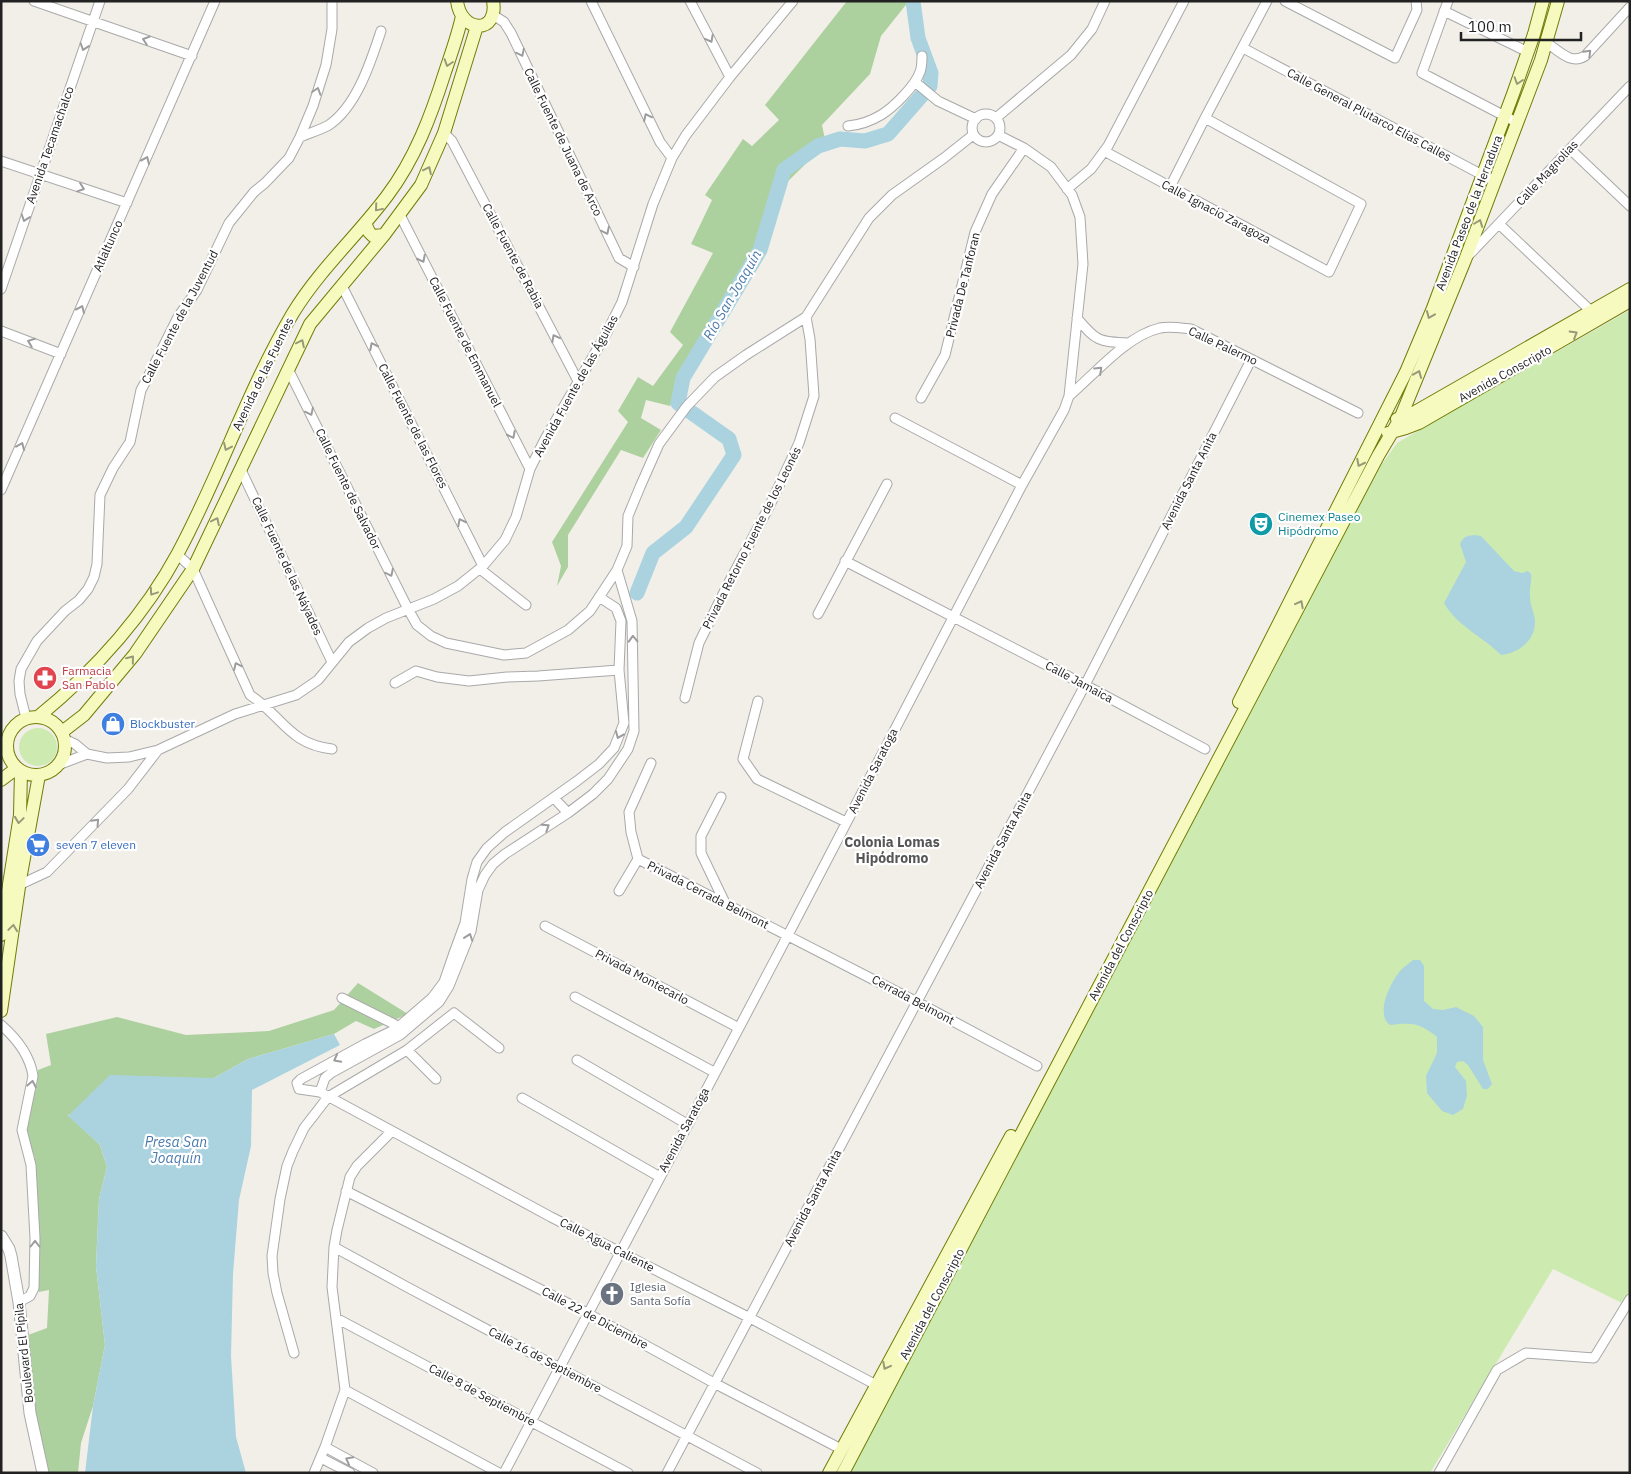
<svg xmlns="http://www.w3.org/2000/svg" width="1631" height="1474" font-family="'IBM Plex Sans',sans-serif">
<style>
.grass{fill:#cdebb0}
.forest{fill:#add19e}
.water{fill:#aad3df}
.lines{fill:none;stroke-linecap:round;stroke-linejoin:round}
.river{stroke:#aad3df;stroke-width:15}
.minor-casing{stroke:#a9a9a9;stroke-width:11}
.tertiary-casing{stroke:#a9a9a9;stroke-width:13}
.secondary-casing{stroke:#707d05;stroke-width:14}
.minor{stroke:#fff;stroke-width:9}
.tertiary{stroke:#fff;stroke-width:11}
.secondary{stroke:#f7fabf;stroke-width:12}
.oneway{stroke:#9c9c9c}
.oneway2{stroke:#979978}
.labels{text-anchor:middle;stroke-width:4.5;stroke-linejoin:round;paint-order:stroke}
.street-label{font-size:12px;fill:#222;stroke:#fff}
.culture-label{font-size:12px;fill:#0d838f;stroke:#fff;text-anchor:start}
.health-label{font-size:12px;fill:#be3a42;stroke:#fff;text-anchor:start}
.shop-label{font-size:12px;fill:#366cbe;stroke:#fff;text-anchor:start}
.worship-label{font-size:12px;fill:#5b616d;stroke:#fff;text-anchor:start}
.water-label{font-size:14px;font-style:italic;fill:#4a7aab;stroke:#fff}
.neighbourhood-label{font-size:14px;font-weight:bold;fill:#555;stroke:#fff}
</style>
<rect width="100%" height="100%" fill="#f2efe9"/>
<!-- grass -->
<path class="grass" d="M1630,310V1291L1622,1303L1553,1269L1430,1473H848L1329,560L1382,464L1397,443Z
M19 747a19 19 0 1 1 38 0a19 19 0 1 1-38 0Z"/>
<!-- forest -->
<path class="forest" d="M847,1H909L881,36L870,74L822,125L826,144L780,189L761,251L695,354L670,406L646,400L641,418L661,430L643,458L621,450L568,535V567L557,586L561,566L552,542L628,422L618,411L638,377L653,386L683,345L670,332L713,253L691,244L712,200L705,195L743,139L752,146L779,120L765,105Z
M358,983L408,1014L374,1029L356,1021L334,1034L248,1059L214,1078H180L68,1115L100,1145L107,1167L99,1199L96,1266L105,1345L93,1406L81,1443L78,1473H47L34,1413L28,1335L47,1328L49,1290L39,1292L35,1158L27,1135V1115L37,1086L38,1070L51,1065L46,1034L117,1017L186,1035L269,1031L334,1010Z"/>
<!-- water -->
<path class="water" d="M1474,535L1481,536L1514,571L1522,573L1528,571L1531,574C1532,582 1529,589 1530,597C1530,605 1534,612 1535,620C1536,640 1519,653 1501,655C1482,636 1457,626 1444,603L1466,562L1460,544C1463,537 1466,536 1474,535Z
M1413,960H1420L1424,966V1001L1433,1009L1443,1010L1456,1007L1474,1016L1483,1027V1060L1492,1084L1488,1089H1483L1468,1065L1463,1061L1457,1062L1455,1067L1466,1081L1467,1096L1463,1109L1453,1115L1442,1111L1427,1093L1426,1076L1437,1053V1037C1418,1022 1413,1023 1390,1025C1374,1014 1392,978 1403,968C1406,965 1410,963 1413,960Z
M334,1034L340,1045L252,1090L251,1146L239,1200L233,1274L231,1356L236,1437L246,1473H85L93,1406L105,1345L96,1266L99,1199L107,1167L100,1145L68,1116L110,1075L214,1078L248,1059Z"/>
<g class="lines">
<!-- river -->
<path class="river" d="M637,593L653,553L686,527L734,455L729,439L678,403L683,378L760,250L784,170L818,146L840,139L865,141L888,134L930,86L931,73L918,38L913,1"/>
<!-- minor casing -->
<g class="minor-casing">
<path id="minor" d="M34,1L192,56
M591,1L660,142L672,158
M690,1L730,77
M1285,1L1395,58L1417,10L1416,1
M1448,1L1422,73L1518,123
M1444,11L1528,52
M493,15L504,22L511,33L619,258L634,267
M1547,43C1559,51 1571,65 1585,56L1630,7
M1243,48L1488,178
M915,82L938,101L976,119
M972 128a14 14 0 1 1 28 0a14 14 0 1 1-28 0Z
M996,118L1071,55L1092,29L1105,1
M848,126C859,125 871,121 881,115C894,107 915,86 920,72C922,67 922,61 922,56
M444,133L452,141L578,381
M300,137C310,133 320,130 329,125C357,106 371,61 381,31
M1570,149L1630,206
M1104,151L1329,272L1361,204L1205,118
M1,161L127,203
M1170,187L1205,118L1267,1
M1067,189L1091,169L1108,146L1184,1
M400,215L530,469
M1499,224L1591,311
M1468,256L1630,86
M342,286L483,566
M1,289L100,1
M1077,318C1096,341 1099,342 1128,343
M1,331L61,354
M288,369L408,609L417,625L431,636L446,643L504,655L526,653L568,630L590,611L617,570L627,546L628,516L640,487L659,444L687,406L715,377L746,355L806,317L869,218L892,195L944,158L973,135
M1069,396C1095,374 1126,336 1160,328C1170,326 1181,328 1191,329L1358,413
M921,398L945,355L975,232L992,194L1024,148
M895,418L1022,485
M241,470L332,662
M1,490L215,1
M177,554L193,569L250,695C283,717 289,744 332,749
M845,561L1085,685L1205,749
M480,569L526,605
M599,597L616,608L621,621L619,670L624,723L614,748L599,764L577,781L505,832L487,848L477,862L472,879L465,923L454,953L444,982L432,998L396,1029L365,1044L301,1079L297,1083L299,1089L320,1092L551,1217L750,1318L880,1387
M818,614L887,484
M395,683L416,671L437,677L469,681L507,677L538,676L619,670
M685,698L699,643L728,584L770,505L799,443L814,396L810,339L806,317
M758,701L743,759L757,779L846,822
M26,718L20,694L19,681L21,669L37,641L65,611L79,600L88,589L94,577L97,564L100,495L113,468L130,442L141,390L147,379L178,317L197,290L229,223L254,192L265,183L289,158L300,137L313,106L326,65L332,29V1
M64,739L75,744L87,754
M58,765L87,754L107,758L129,757L158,750L235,714L296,695L318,680L349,642L368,628L386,618L434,599L458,586L483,566L505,540L516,517L530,469L545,439L606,334L622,302L653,204L672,158L686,135L730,77L793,1
M721,797L701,836V853L725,903
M554,798L568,813
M638,859L917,1002L1037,1066
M638,859L631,832L629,812L651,763
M19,885L47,872L128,789L158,750
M619,891L638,859
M545,926L739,1028
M575,997L714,1072
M342,998L394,1024L398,1033
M1,1025C16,1038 30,1056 33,1076L22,1130L31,1165L35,1238L34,1288L30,1296L19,1302
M407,1050L436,1079
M577,1060L687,1124
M320,1092L325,1078L331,1073L400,1035L439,1002L449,986L471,931L478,890L485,875L493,864L505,854L568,813L593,794L608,779L628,749L634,731L632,621L617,570
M522,1098L660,1177
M346,1191L587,1313L714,1383L841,1449
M334,1247L407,1287L757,1473
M336,1318L628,1473
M294,1353L277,1293L273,1273L272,1256L280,1199L287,1166L293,1151L304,1128L328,1097L407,1050L454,1013L499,1048
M345,1390L499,1473
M325,1447L373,1473
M321,1458L350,1473
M314,1473L325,1447L345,1390L332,1287L334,1247L337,1230L350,1177L357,1166L392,1131
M504,1473L788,935L1022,485L1064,410L1069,396L1083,264L1080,217L1072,195L1051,167L1024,148L998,135
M667,1473L1085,685L1251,360
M1439,1473L1497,1370L1526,1353L1594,1358L1630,1299"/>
</g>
<!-- tertiary casing -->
<g class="tertiary-casing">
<path id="tertiary" d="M1,1236L9,1249L11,1256L19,1302L30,1413L43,1473"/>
</g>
<!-- secondary casing -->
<g class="secondary-casing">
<path id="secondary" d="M457,1C461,34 499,34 493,1
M365,223L369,232L373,236L384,235
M1397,419L1415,412L1630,289
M1388,433L1406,428L1419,423L1630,301
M1239,702L1406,372L1433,308L1513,94L1534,34L1543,1
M7 746a29 29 0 1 1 58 0a29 29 0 1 1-58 0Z
M38,717C93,672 144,616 178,553C220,475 248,389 293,313C320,269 357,236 387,196C415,159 431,116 445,72C451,54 458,35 462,16
M62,732L84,715L135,654L193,569L310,324L384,235L421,185L444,133L477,26
M1,780L17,768
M1,935L20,815L21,771
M1,1011L20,880L39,775
M829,1473L1011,1136
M843,1473L1378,456L1400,419L1465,260L1541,60L1558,1"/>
</g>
<!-- minor -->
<use href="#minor" class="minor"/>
<!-- tertiary -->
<use href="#tertiary" class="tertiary"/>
<!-- secondary -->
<use href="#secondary" class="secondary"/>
</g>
<!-- one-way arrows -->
<defs><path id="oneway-chevron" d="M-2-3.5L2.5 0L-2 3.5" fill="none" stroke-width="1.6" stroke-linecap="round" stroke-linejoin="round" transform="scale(1.25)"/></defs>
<g class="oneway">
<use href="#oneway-chevron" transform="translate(710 39) rotate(62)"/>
<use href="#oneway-chevron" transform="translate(146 40) rotate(-161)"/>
<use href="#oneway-chevron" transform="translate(84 47) rotate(109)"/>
<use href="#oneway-chevron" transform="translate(521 53) rotate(64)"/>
<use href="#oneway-chevron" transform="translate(1588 53) rotate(-45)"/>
<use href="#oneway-chevron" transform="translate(317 91) rotate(-72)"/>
<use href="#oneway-chevron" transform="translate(647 117) rotate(-116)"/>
<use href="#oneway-chevron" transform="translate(146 160) rotate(-66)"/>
<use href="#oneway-chevron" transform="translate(81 188) rotate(19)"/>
<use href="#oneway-chevron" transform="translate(25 218) rotate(109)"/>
<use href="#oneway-chevron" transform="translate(606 231) rotate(64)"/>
<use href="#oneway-chevron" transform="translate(422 259) rotate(63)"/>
<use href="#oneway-chevron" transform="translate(81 309) rotate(-66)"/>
<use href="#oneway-chevron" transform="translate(555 338) rotate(-118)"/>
<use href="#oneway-chevron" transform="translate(31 342) rotate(-159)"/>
<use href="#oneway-chevron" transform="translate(373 346) rotate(-117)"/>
<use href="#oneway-chevron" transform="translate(1099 370) rotate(-43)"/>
<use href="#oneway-chevron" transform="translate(310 412) rotate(64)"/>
<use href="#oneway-chevron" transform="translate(512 435) rotate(63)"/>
<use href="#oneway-chevron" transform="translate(21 446) rotate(-67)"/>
<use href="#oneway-chevron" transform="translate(461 522) rotate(-117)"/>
<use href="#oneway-chevron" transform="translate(390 573) rotate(64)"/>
<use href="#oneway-chevron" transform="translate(633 639) rotate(-92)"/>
<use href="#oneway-chevron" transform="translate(237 666) rotate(-115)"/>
<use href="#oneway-chevron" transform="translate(619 735) rotate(112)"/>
<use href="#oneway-chevron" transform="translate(96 822) rotate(-47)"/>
<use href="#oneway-chevron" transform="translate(546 827) rotate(-33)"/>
<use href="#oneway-chevron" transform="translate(469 937) rotate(-71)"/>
<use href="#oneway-chevron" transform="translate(337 1059) rotate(152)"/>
<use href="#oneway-chevron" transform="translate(32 1084) rotate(-79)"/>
<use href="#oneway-chevron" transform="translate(35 1244) rotate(-90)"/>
<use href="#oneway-chevron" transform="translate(349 1460) rotate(-152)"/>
</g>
<g class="oneway2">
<use href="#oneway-chevron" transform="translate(448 63) rotate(108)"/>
<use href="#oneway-chevron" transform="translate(1518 81) rotate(108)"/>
<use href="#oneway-chevron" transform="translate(428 170) rotate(-64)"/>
<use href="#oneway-chevron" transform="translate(378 208) rotate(130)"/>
<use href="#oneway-chevron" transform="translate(1479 223) rotate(-69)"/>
<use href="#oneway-chevron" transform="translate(1430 315) rotate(113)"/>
<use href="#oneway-chevron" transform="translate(1574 334) rotate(-31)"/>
<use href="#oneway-chevron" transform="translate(301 343) rotate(-64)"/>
<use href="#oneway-chevron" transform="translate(1418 374) rotate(-68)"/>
<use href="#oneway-chevron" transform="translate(227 447) rotate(115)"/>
<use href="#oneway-chevron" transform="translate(1360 463) rotate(117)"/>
<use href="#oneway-chevron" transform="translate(216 521) rotate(-64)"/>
<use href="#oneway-chevron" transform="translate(153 592) rotate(124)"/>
<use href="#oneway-chevron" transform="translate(1300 604) rotate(-62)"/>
<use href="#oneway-chevron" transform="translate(131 659) rotate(-51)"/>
<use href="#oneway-chevron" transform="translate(19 820) rotate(98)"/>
<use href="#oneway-chevron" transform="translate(13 928) rotate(-82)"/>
<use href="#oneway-chevron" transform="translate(886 1366) rotate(118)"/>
</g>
<!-- icons -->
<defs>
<g id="theatre-disc" transform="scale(1.25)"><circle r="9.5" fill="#0f9aa8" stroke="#fff"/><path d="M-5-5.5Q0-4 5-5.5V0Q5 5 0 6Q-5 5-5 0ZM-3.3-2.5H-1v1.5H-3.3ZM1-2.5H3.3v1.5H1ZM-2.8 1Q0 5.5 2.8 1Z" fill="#fff"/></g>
<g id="pharmacy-disc" transform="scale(1.25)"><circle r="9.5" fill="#e0444e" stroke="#fff"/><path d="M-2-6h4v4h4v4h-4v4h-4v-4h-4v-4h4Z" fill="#fff"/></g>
<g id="shop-disc" transform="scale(1.25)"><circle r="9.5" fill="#3f7fe0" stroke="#fff"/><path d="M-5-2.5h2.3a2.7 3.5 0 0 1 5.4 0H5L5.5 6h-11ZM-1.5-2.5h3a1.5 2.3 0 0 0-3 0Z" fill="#fff"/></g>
<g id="supermarket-disc" transform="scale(1.25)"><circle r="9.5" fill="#3f7fe0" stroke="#fff"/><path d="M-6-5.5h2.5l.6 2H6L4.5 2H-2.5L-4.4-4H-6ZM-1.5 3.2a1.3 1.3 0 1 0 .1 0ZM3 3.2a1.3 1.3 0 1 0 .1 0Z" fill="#fff"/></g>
<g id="church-disc" transform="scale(1.25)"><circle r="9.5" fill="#6b7280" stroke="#fff"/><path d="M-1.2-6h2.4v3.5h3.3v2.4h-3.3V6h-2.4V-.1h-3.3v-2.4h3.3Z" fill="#fff"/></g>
</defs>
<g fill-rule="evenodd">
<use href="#theatre-disc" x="1261" y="524"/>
<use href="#pharmacy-disc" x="45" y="678"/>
<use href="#shop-disc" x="113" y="724"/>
<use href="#supermarket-disc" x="38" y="845"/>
<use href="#church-disc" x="612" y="1294"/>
</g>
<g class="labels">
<!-- street labels -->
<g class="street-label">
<text transform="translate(1369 115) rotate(28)" y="4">Calle General Plutarco Elías Calles</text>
<text transform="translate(563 142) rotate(64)" y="4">Calle Fuente de Juana de Arco</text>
<text transform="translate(50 145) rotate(-71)" y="4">Avenida Tecamachalco</text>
<text transform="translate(1547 173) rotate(-47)" y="4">Calle Magnolias</text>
<text transform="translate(1216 212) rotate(28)" y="4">Calle Ignacio Zaragoza</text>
<text transform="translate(1469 213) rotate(-69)" y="4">Avenida Paseo de la Herradura</text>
<text transform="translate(108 246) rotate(-66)" y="4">Atlaltunco</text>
<text transform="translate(513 256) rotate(62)" y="4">Calle Fuente de Rabia</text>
<text transform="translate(963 285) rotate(-76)" y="4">Privada De Tanforan</text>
<text transform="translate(180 317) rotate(-62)" y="4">Calle Fuente de la Juventud</text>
<text transform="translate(465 342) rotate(63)" y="4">Calle Fuente de Emmanuel</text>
<text transform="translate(1223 346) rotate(25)" y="4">Calle Palermo</text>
<text transform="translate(263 374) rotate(-64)" y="4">Avenida de las Fuentes</text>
<text transform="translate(1505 374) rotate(-29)" y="4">Avenida Conscripto</text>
<text transform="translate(576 386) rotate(-61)" y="4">Avenida Fuente de las Águilas</text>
<text transform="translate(413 426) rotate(63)" y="4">Calle Fuente de las Flores</text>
<text transform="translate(1189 481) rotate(-63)" y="4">Avenida Santa Anita</text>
<text transform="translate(348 489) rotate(64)" y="4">Calle Fuente de Salvador</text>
<text transform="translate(752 538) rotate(-63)" y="4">Privada Retorno Fuente de los Leonés</text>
<text transform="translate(287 566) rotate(65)" y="4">Calle Fuente de las Náyades</text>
<text transform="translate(1079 682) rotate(28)" y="4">Calle Jamaica</text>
<text transform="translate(873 771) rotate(-63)" y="4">Avenida Saratoga</text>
<text transform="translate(1003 840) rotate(-62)" y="4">Avenida Santa Anita</text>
<text transform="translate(708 895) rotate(27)" y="4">Privada Cerrada Belmont</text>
<text transform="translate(1121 945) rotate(-62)" y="4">Avenida del Conscripto</text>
<text transform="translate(642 977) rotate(28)" y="4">Privada Montecarlo</text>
<text transform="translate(913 1000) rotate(28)" y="4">Cerrada Belmont</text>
<text transform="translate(684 1130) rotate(-62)" y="4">Avenida Saratoga</text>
<text transform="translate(813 1198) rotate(-62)" y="4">Avenida Santa Anita</text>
<text transform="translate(607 1245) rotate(27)" y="4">Calle Agua Caliente</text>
<text transform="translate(932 1304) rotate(-62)" y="4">Avenida del Conscripto</text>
<text transform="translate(595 1318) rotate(28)" y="4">Calle 22 de Diciembre</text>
<text transform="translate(24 1353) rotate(-96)" y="4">Boulevard El Pípila</text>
<text transform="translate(545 1360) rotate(28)" y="4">Calle 16 de Septiembre</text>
<text transform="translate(482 1395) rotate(28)" y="4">Calle 8 de Septiembre</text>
</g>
<!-- culture labels -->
<g class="culture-label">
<text x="1278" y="521">Cinemex Paseo<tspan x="1278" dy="14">Hipódromo</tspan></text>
</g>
<!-- health labels -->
<g class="health-label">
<text x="62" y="675">Farmacia<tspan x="62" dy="14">San Pablo</tspan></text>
</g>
<!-- shop labels -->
<g class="shop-label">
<text x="130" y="728">Blockbuster</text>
<text x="56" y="849">seven 7 eleven</text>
</g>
<!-- worship labels -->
<g class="worship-label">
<text x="630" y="1291">Iglesia<tspan x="630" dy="14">Santa Sofía</tspan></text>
</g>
<!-- water labels -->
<g class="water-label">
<text transform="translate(732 295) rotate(-60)" y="5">Río San Joaquín</text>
<text x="176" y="1147">Presa San<tspan x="176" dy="16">Joaquín</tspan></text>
</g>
<!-- neighbourhood labels -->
<g class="neighbourhood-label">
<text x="892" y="847">Colonia Lomas<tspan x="892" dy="16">Hipódromo</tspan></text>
</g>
</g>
<!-- border -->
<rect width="1631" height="1474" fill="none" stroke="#222222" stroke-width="5"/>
<!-- scale -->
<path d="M1461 32v8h120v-8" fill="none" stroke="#222222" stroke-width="2.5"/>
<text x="1468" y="32" font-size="15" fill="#222222" stroke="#ffffff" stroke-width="4" paint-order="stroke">100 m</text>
</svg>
